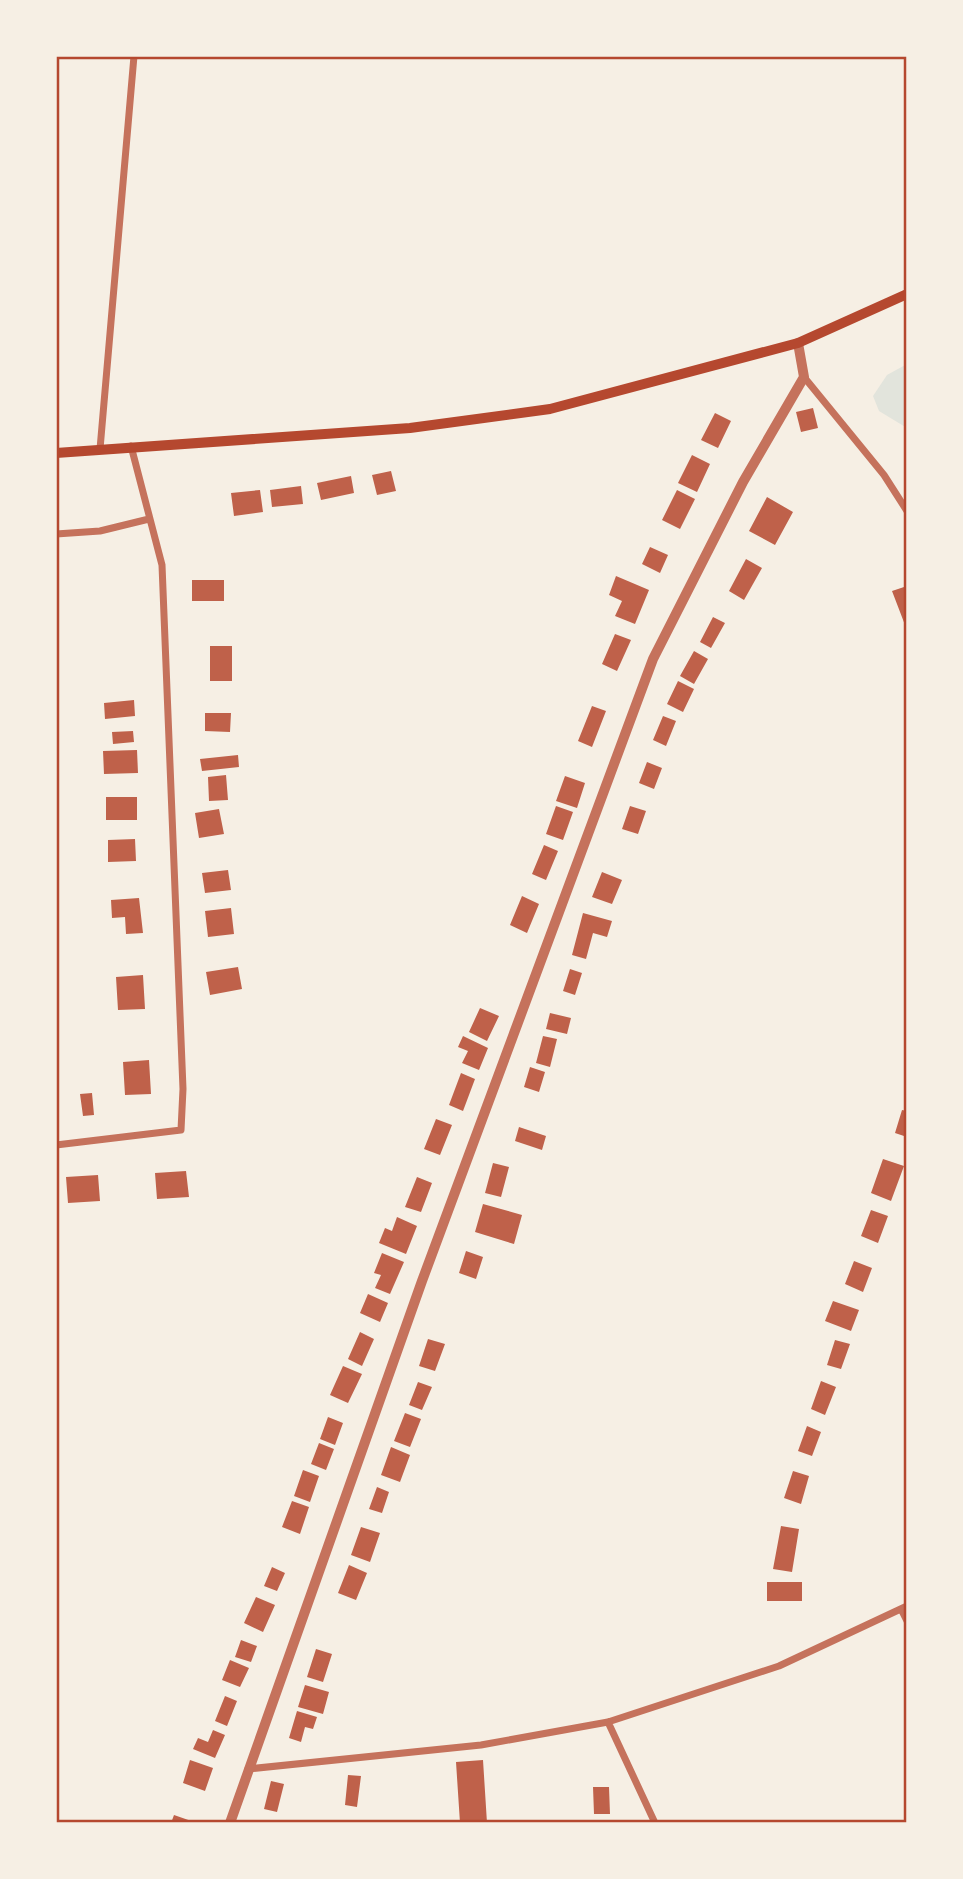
<svg xmlns="http://www.w3.org/2000/svg" width="963" height="1879" font-family="'Nunito Sans',sans-serif">
<style>
.green{fill:#e2e4dc}
.building{fill:#bf614a}
.lines{fill:none;stroke-linecap:round;stroke-linejoin:round}
.minor{stroke:#c5725c;stroke-width:7}
.tertiary{stroke:#c5725c;stroke-width:10}
.secondary{stroke:#b5482f;stroke-width:10}
.neatline{fill:none;stroke:#b5482f;stroke-width:2.5}
</style>
<rect width="100%" height="100%" fill="#f6efe4"/>
<!-- green -->
<path class="green" d="M907,364V428L879,411L873,396L887,375Z"/>
<!-- building -->
<path class="building" d="M813,408L818,428L801,432L796,412Z
M715,413L731,421L718,448L701,440Z
M692,455L710,464L697,492L678,483Z
M391,471L396,491L377,495L372,475Z
M351,476L354,493L321,500L317,483Z
M301,486L303,504L272,507L270,490Z
M260,490L263,512L234,516L231,493Z
M677,490L695,499L680,529L662,520Z
M767,497L793,512L775,545L749,531Z
M650,547L668,555L660,573L642,564Z
M746,559L762,568L744,600L729,591Z
M616,576L649,590L635,624L615,616L622,601L609,595Z
M192,580H224V601H192Z
M907,586V624L905,625L892,591Z
M713,617L725,623L711,648L700,642Z
M615,634L631,640L617,671L602,664Z
M210,646H232V681H210Z
M694,651L708,659L694,684L680,676Z
M678,681L694,689L683,712L667,704Z
M134,700L135,716L105,719L104,703Z
M592,706L606,711L592,747L578,741Z
M205,713H231L230,732L205,731Z
M663,716L676,721L666,746L653,740Z
M133,731L134,742L113,744L112,732Z
M137,750L138,773L104,774L103,751Z
M238,755L239,767L202,771L200,759Z
M647,762L662,768L654,789L639,783Z
M226,775L228,800L209,801L208,777Z
M565,776L585,783L577,808L556,801Z
M106,797H137V820H106Z
M556,806L573,812L563,840L546,834Z
M630,806L646,811L638,834L622,829Z
M219,809L224,834L199,838L195,813Z
M135,839L136,861L108,862V840Z
M544,845L558,851L546,880L532,874Z
M228,870L231,890L205,893L202,873Z
M602,872L622,880L612,904L592,897Z
M522,896L539,904L527,933L510,925Z
M139,898L143,933L126,934L125,917L112,918L111,900Z
M231,908L234,934L208,937L205,911Z
M583,913L612,921L607,937L593,933L586,959L572,955Z
M238,967L242,989L210,995L206,972Z
M570,969L582,973L575,995L563,991Z
M143,975L145,1009L118,1010L116,977Z
M480,1008L499,1016L487,1041L469,1032Z
M550,1013L571,1018L567,1034L546,1029Z
M463,1036L488,1048L479,1070L462,1063L468,1051L458,1047Z
M543,1036L557,1039L550,1067L536,1063Z
M149,1060L151,1094L125,1095L123,1062Z
M530,1067L545,1072L539,1092L524,1087Z
M461,1073L475,1079L463,1111L449,1105Z
M92,1093L94,1115L83,1116L80,1094Z
M902,1110L907,1111V1137L895,1133Z
M436,1119L452,1125L440,1155L424,1149Z
M519,1127L546,1136L542,1150L515,1141Z
M883,1159L904,1166L891,1201L871,1193Z
M493,1163L509,1167L501,1197L485,1193Z
M186,1171L189,1197L157,1199L155,1173Z
M98,1175L100,1201L68,1203L66,1177Z
M417,1177L432,1183L421,1212L405,1207Z
M483,1204L522,1215L514,1244L475,1232Z
M871,1210L888,1216L878,1243L861,1236Z
M397,1217L417,1226L406,1254L379,1243L385,1228L392,1231Z
M466,1251L483,1257L476,1279L459,1273Z
M382,1253L404,1262L390,1294L375,1288L381,1275L374,1273Z
M854,1261L872,1268L863,1292L845,1284Z
M368,1294L388,1303L380,1322L360,1313Z
M833,1301L859,1310L851,1331L825,1321Z
M360,1332L374,1339L362,1366L348,1359Z
M428,1339L445,1344L435,1371L419,1366Z
M835,1340L850,1344L841,1369L827,1365Z
M343,1366L362,1374L348,1403L330,1395Z
M821,1381L836,1387L825,1415L811,1409Z
M418,1382L432,1387L422,1410L409,1405Z
M405,1413L421,1419L410,1447L394,1441Z
M328,1417L343,1423L335,1445L320,1439Z
M807,1426L821,1432L812,1456L798,1451Z
M319,1443L334,1449L326,1470L311,1464Z
M391,1447L410,1455L400,1482L381,1475Z
M303,1470L319,1476L310,1502L294,1496Z
M793,1471L809,1476L801,1504L784,1498Z
M377,1487L389,1492L382,1513L369,1509Z
M292,1501L309,1507L300,1534L282,1527Z
M781,1526L799,1529L792,1572L773,1569Z
M361,1527L380,1533L370,1562L351,1555Z
M349,1565L367,1573L356,1600L338,1593Z
M272,1567L285,1573L277,1591L264,1586Z
M767,1582H802V1601H767Z
M256,1597L275,1605L263,1632L244,1623Z
M241,1640L257,1646L251,1662L235,1657Z
M316,1649L332,1654L323,1682L307,1677Z
M230,1660L249,1668L240,1687L222,1680Z
M305,1685L329,1692L323,1714L298,1707Z
M225,1696L237,1701L227,1726L215,1721Z
M297,1711L317,1717L313,1729L305,1727L301,1742L289,1738Z
M213,1730L225,1735L215,1758L193,1749L198,1738L208,1742Z
M190,1760L213,1768L205,1791L183,1783Z
M483,1760L487,1823H460L456,1762Z
M348,1775L361,1776L357,1807L345,1805Z
M271,1781L284,1784L277,1812L264,1809Z
M593,1787H609L610,1814H594Z
M174,1815L197,1823H171Z"/>
<g class="lines">
<!-- minor -->
<path class="minor" d="M804,377L884,475L907,511
M100,449L134,56
M56,534L100,531L149,519
M56,1145L181,1130L183,1089L162,565L131,446
M901,1609L907,1621
M608,1722L655,1823
M248,1769L481,1745L608,1722L779,1666L907,1606"/>
<!-- tertiary -->
<path class="tertiary" d="M230,1823L422,1281L653,659L743,482L804,377L798,343"/>
<!-- secondary -->
<path class="secondary" d="M56,453L410,428L550,409L798,343L907,294"/>
</g>
<!-- border -->
<rect width="963" height="1879" fill="none" stroke="#f6efe4" stroke-width="116"/>
<rect x="58" y="58" width="847" height="1763" class="neatline"/>
</svg>
